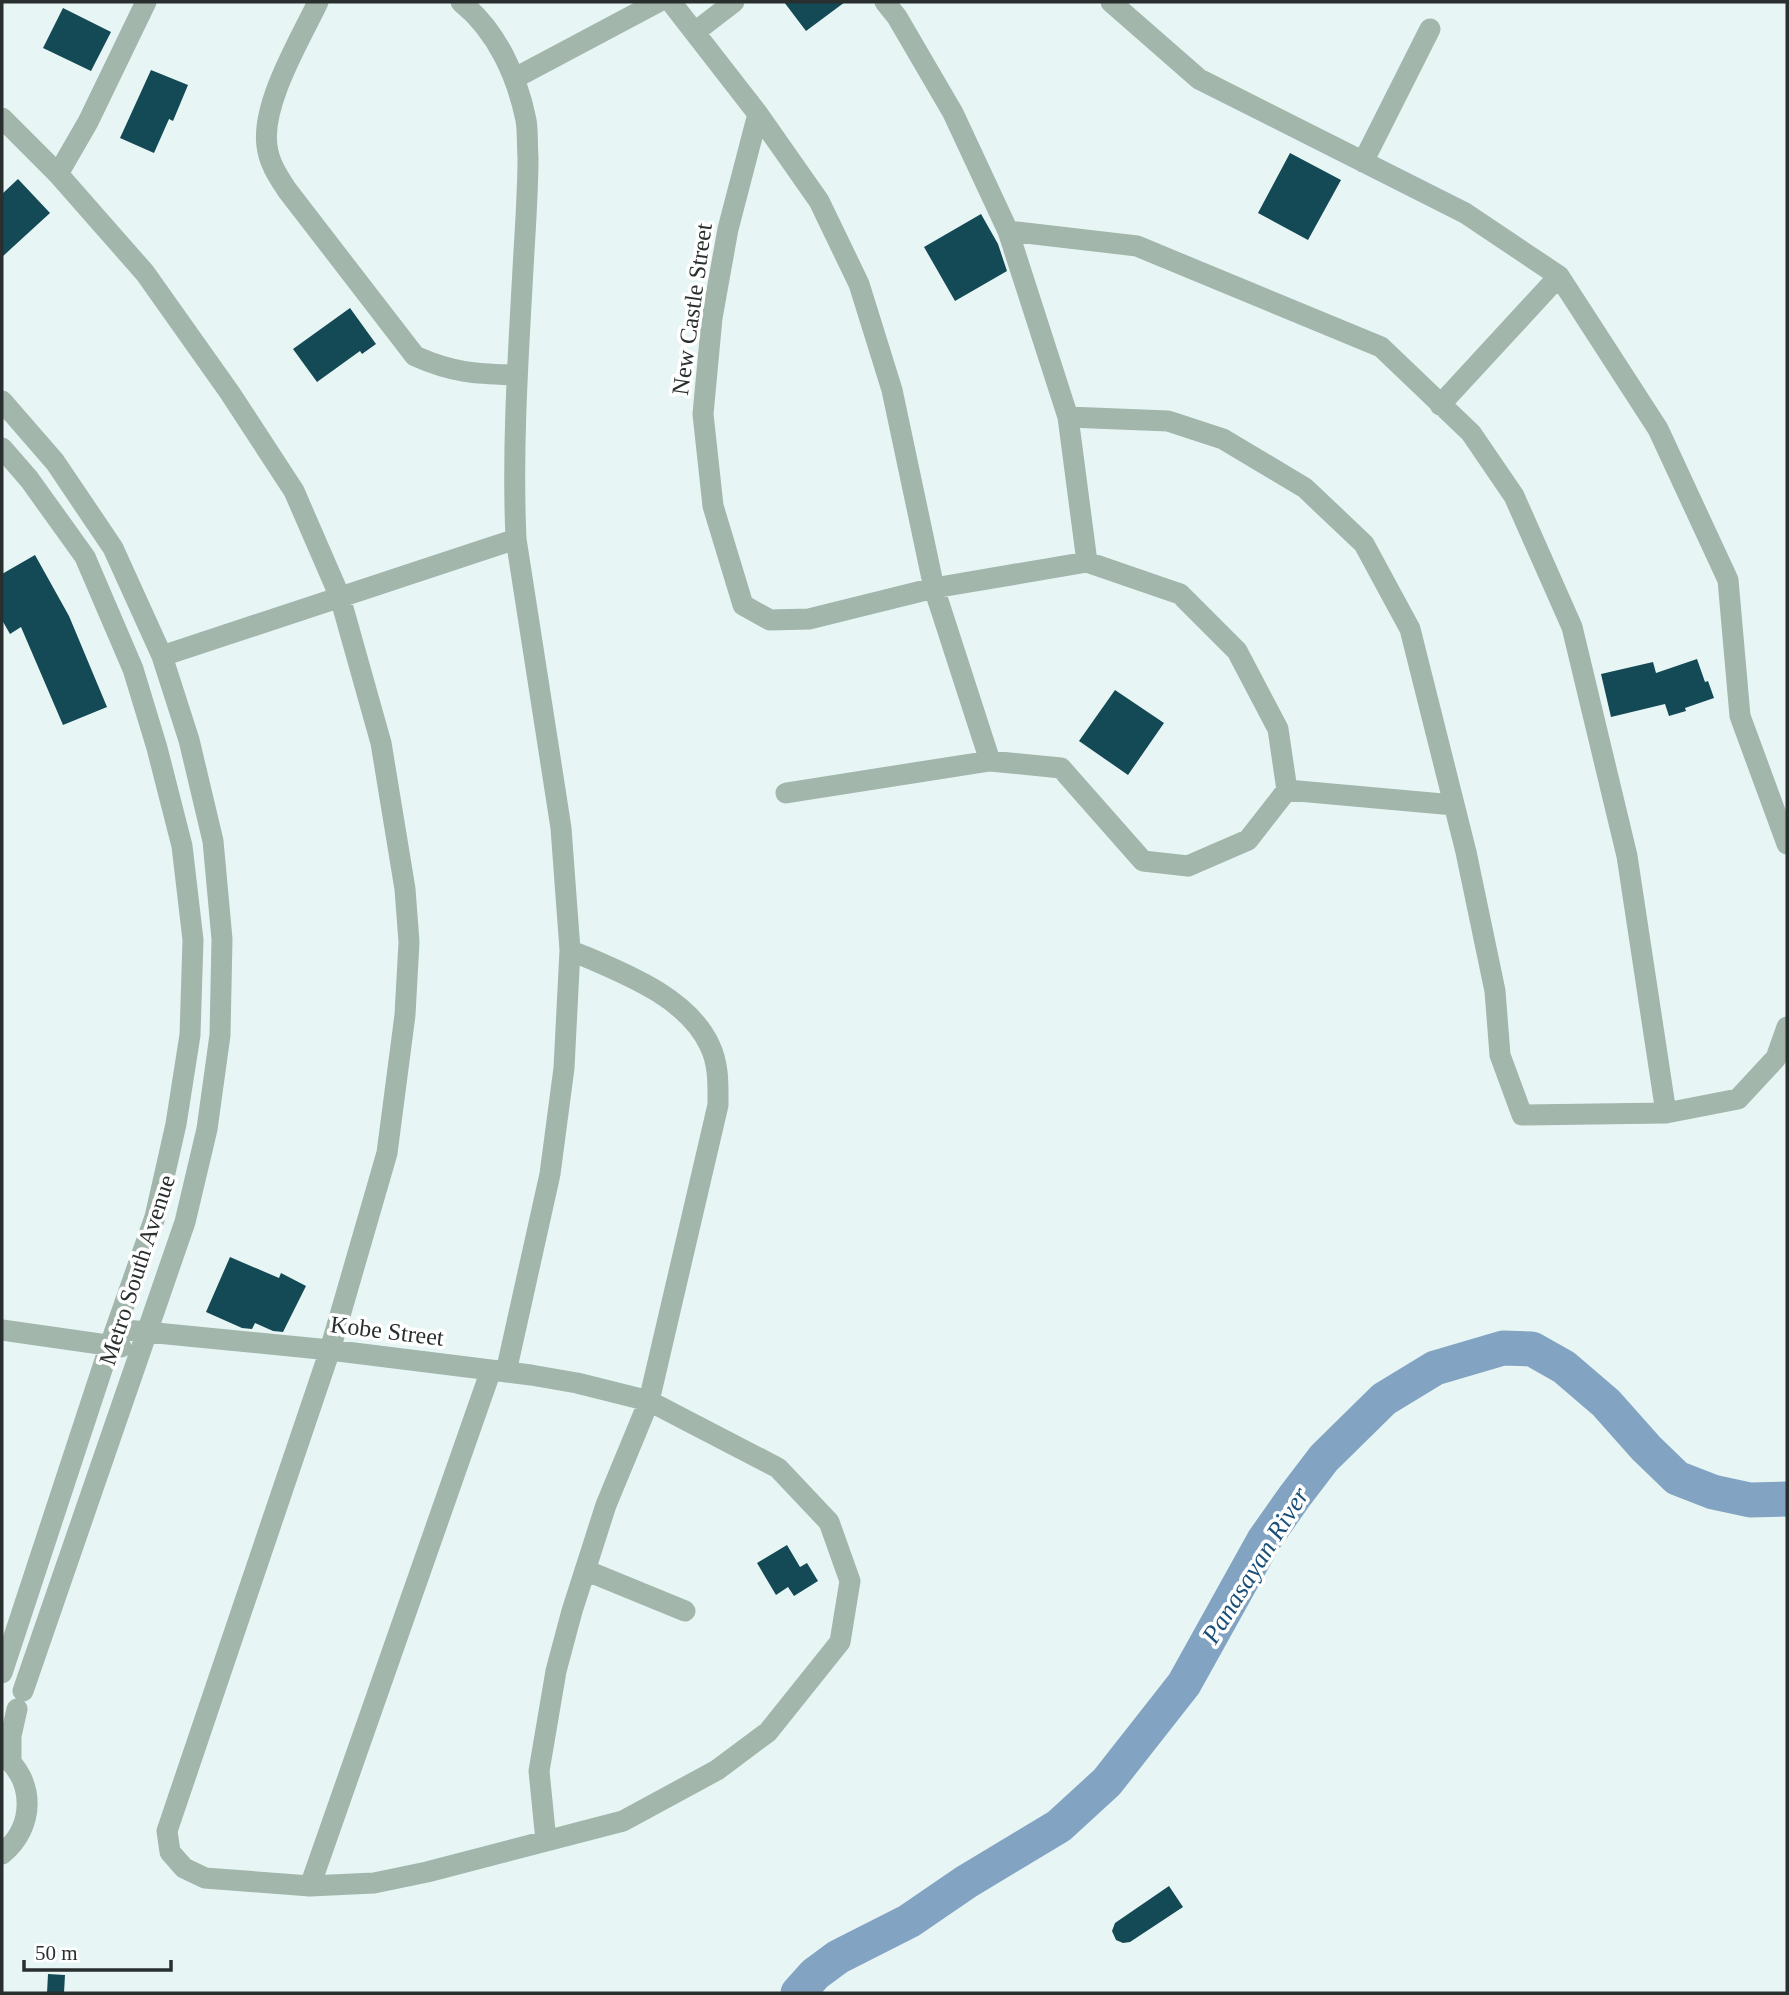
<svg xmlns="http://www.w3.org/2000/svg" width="1789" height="1995" font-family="'Times New Roman',serif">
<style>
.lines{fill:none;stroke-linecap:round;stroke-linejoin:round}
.river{stroke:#82a4c2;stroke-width:35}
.building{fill:#144956}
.minor{stroke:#a2b6ac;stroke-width:21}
.labels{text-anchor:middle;stroke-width:7;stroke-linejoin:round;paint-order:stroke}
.street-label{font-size:24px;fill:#292e2e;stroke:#fff}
.water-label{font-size:26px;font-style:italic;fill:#194f78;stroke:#fff}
</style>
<rect width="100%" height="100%" fill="#e7f6f5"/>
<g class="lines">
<!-- river -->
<path class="river" d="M798,1993L815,1974L838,1957L909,1921L966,1882L1059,1826L1107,1782L1184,1684L1264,1540L1295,1496L1324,1458L1384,1399L1435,1368L1503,1348L1532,1349L1564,1367L1606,1403L1646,1448L1677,1478L1713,1492L1750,1500L1787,1499"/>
</g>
<!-- building -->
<path class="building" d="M784,2H845L806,31Z
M63,8L111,32L91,71L43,48Z
M151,70L188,85L173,121L169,119L154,153L120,138Z
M1290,153L1341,180L1308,240L1258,213Z
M18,179L50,213L2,257V194Z
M981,214L998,244L1007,271L955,301L924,247Z
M350,308L376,344L362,354L360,351L317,382L293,349Z
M35,555L69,616L107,707L63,725L21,627L10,634L2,620V574Z
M1697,659L1705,682L1708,681L1714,698L1685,708L1686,711L1669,716L1665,704L1611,717L1601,674L1653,662L1656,673Z
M1115,690L1164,723L1128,775L1079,741Z
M230,1257L279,1278L281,1273L306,1286L283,1332L273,1331L255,1323L252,1329L242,1328L206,1312Z
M787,1545L800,1567L807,1563L818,1581L794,1596L788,1587L776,1595L757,1563Z
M1169,1886L1183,1907L1130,1942L1123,1943L1116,1940L1112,1931L1115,1923Z
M48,1974L65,1975L64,1993H47Z"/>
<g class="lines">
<!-- minor -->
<path class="minor" d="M318,2C300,40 261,104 267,146C269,163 278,176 287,190L415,356C453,373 476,374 517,375
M461,2C497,31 517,76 526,120C528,132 527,145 528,157C528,194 525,231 523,269C518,359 512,449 516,539L561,828L570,950L564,1068L550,1174L506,1372
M671,2L758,114L819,201L859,284L892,390L934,588L990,761
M885,2L897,17L953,113L1008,231L1068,417L1087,562
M1111,2L1199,79L1465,213L1559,276L1658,429L1728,580L1740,716L1787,844
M695,32L734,2
M515,78L658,2
M758,114L728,229L712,318L703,414L713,506L743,605L770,620L809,619L934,588L1087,562L1180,594L1237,651L1278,729L1287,790
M2,118L58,174L145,273L230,393L294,491L340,597L381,743L405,889L409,942L405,1015L387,1153L330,1350L167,1831L170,1852L184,1868L205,1878L310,1886L374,1883L427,1872L623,1821L717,1770L768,1732L840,1642L850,1581L829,1522L778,1468L649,1401L577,1383L531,1375L330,1350L116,1329
M1363,162L1430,29
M58,174L88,122L146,2
M1008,231L1137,246L1381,347L1471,433L1514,496L1572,627L1627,856L1666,1113
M2,401L55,462L113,548L162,656L189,740L213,841L222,939L220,1035L207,1129L185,1222L23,1691
M1440,405L1559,276
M1068,417L1168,421L1223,439L1305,488L1364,544L1410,629L1466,852L1495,991L1500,1055L1522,1115L1666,1113L1738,1099L1776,1058L1787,1027
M2,448L29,479L85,557L133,669L157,748L182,846L193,940L190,1035L176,1124L155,1217L110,1345L2,1673
M162,656L516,539
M1287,790L1454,805
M786,793L990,761L1061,768L1143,861L1188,866L1248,840L1287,790
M2,1330L121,1347
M585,1570L685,1611
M2,1754C36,1781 35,1827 2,1854
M11,1762V1736L17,1709
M546,1841L539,1771L556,1671L572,1611L606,1505L649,1401L718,1105C718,1085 719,1065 710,1046C687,995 618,971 570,950
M310,1886L491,1370"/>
</g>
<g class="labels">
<!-- street labels -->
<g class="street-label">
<text transform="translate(692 309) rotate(-82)" y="8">New Castle Street</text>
<text transform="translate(137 1270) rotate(-72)" y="8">Metro South Avenue</text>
<text transform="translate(387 1331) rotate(7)" y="8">Kobe Street</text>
</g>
<!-- water labels -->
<g class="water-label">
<text transform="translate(1255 1565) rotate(-58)" y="9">Panasayan River</text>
</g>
</g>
<!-- border -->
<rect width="1789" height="1995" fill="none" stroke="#292e2e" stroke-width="7"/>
<!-- scale -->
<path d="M24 1960v10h147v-10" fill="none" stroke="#292e2e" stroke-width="3.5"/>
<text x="35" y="1960" font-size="21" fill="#292e2e" stroke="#ffffff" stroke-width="5" paint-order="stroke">50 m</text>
</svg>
